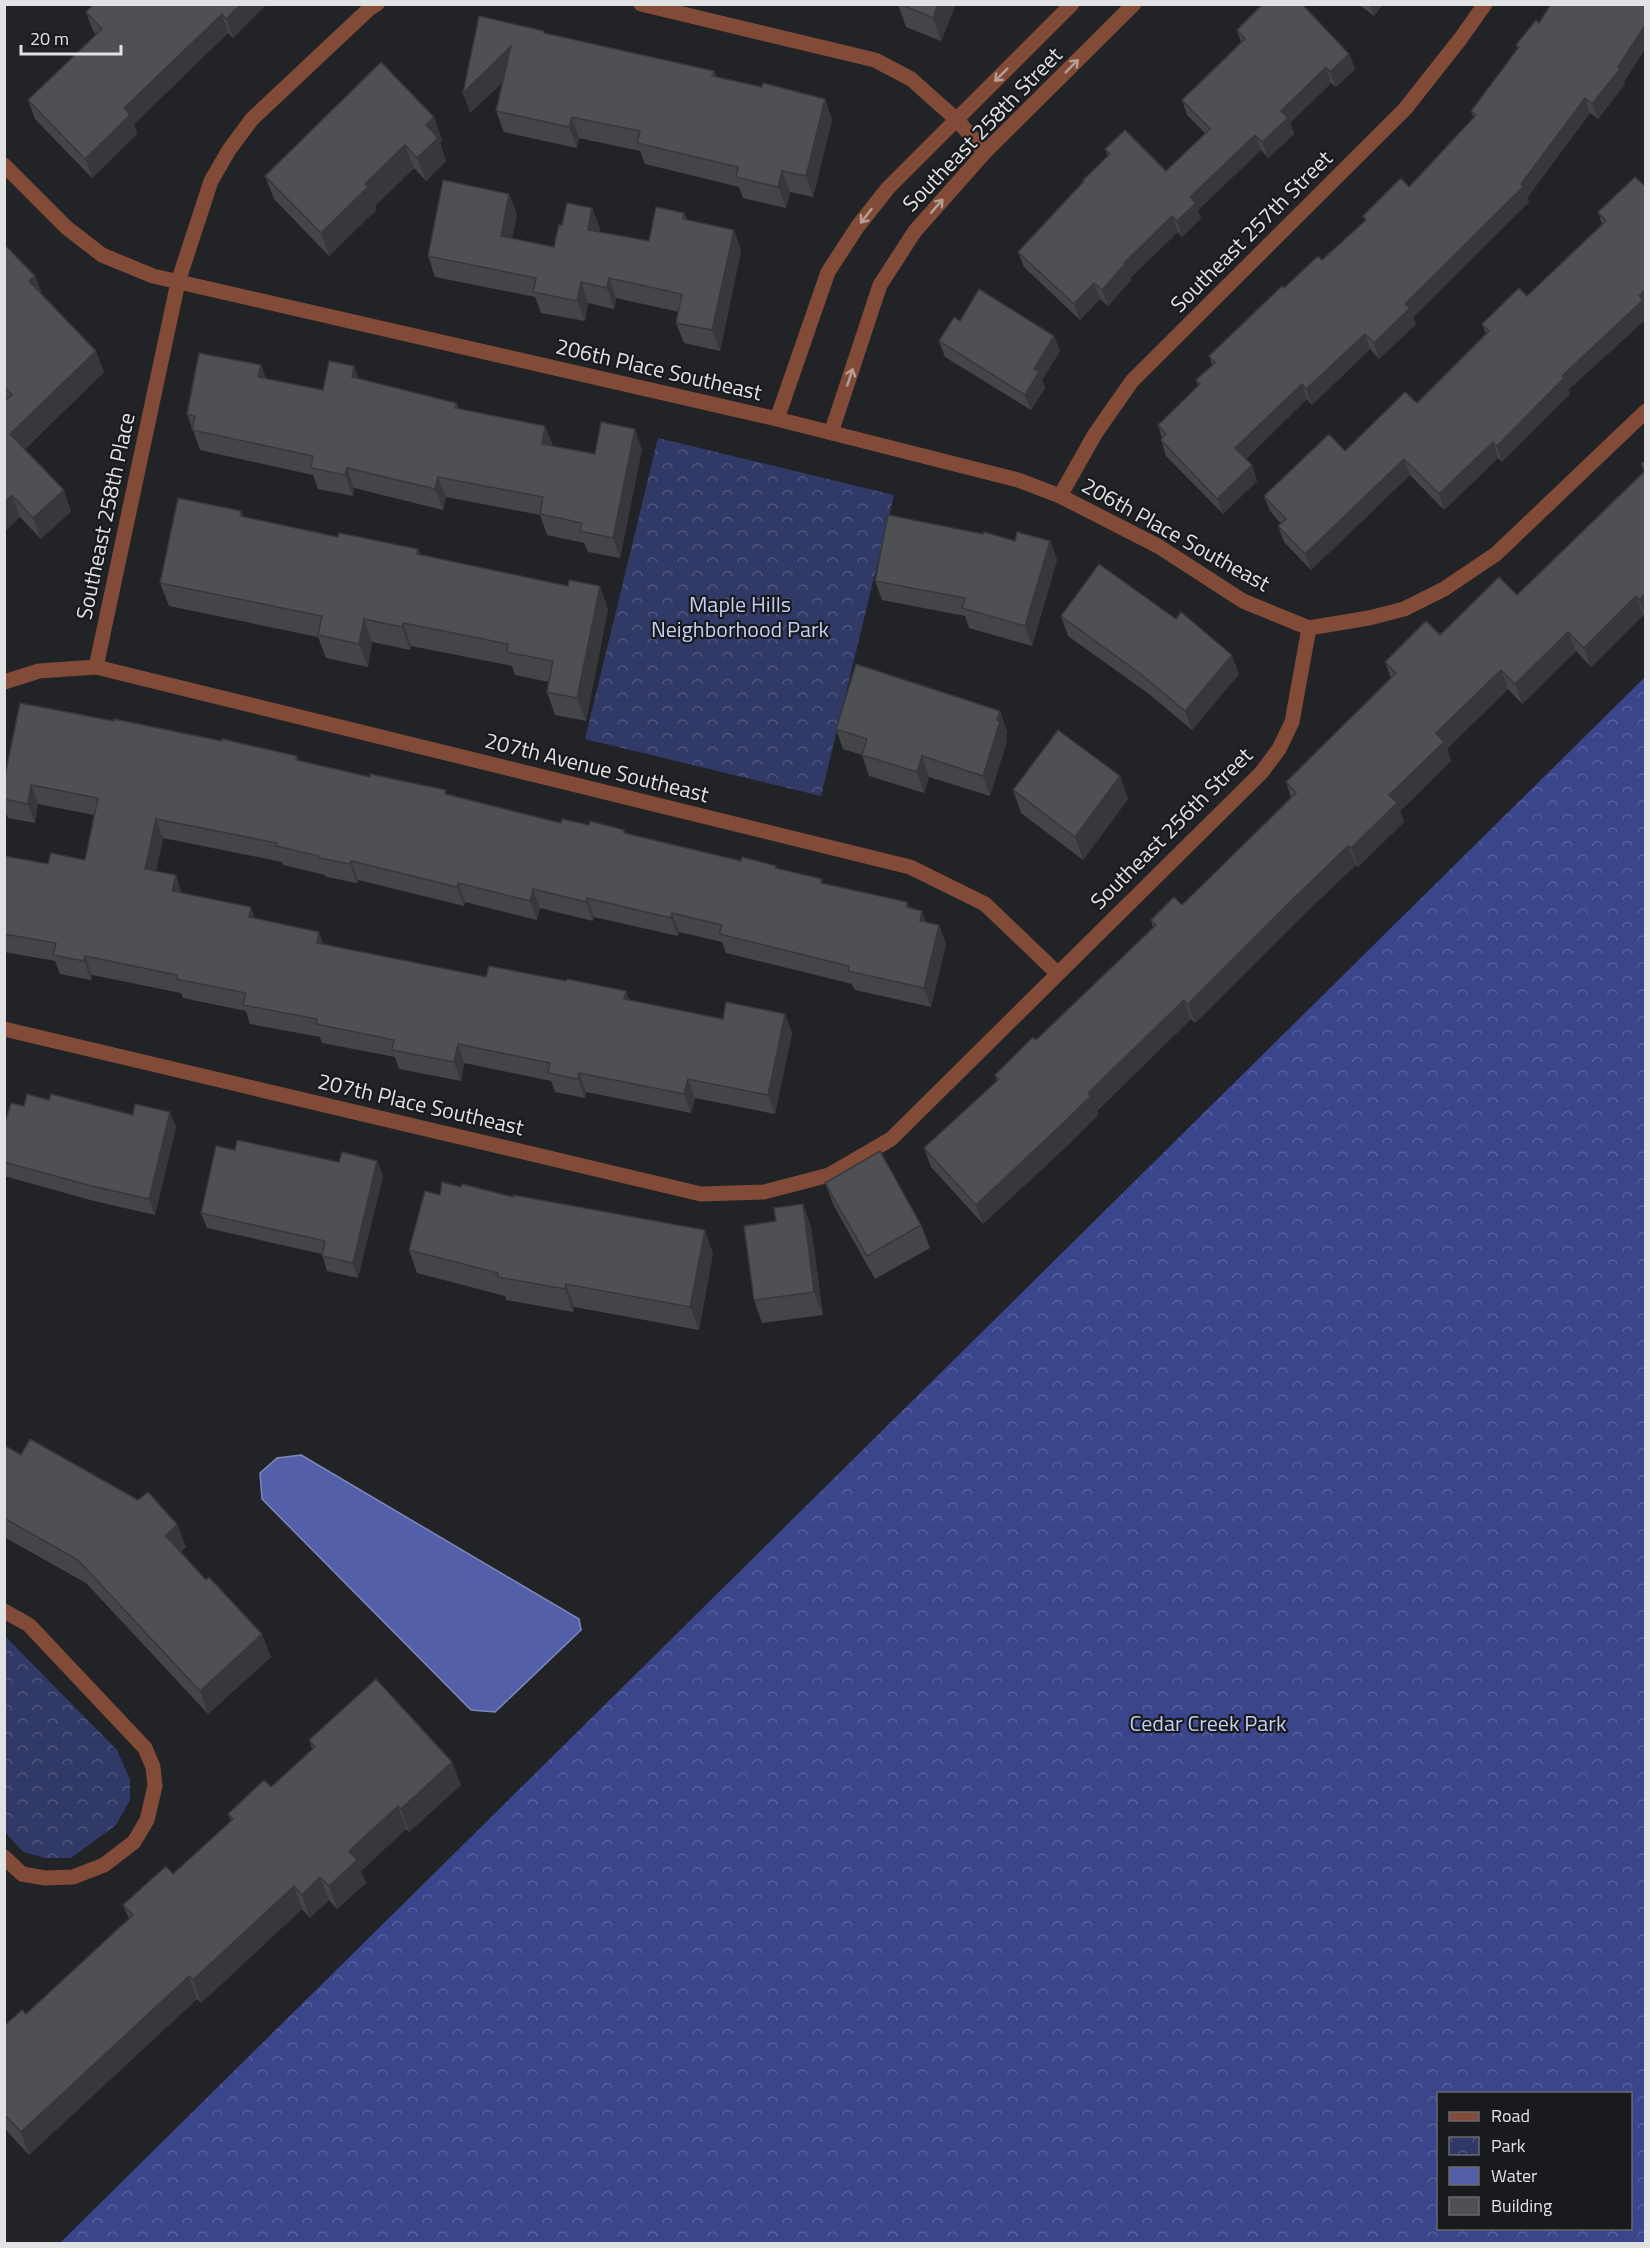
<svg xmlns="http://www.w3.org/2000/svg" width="1650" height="2248" font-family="'Titillium Web',sans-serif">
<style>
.forest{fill:url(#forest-crowns);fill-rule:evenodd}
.park{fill:url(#park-crowns)}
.water{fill:#5360a9;stroke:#7e87bb;stroke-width:1.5}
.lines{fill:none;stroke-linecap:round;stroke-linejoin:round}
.street{stroke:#814b38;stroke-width:15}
.wall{fill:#444548}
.shaded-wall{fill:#37383b}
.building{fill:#4f5054;stroke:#37383b;stroke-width:1.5}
.oneway{stroke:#b69e97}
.labels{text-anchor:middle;stroke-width:4.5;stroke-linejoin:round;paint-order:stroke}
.street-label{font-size:22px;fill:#e1e2e4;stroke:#191a1d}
.park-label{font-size:22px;fill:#c3cef7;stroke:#191a1d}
</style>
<defs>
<pattern id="forest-crowns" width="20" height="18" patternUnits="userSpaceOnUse" patternTransform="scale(1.5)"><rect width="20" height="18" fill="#3a458b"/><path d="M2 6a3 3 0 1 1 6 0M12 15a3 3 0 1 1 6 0" fill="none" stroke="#56609b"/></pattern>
<pattern id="park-crowns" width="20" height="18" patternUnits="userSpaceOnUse" patternTransform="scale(1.5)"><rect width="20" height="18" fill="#313a66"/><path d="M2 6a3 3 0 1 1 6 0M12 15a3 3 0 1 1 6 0" fill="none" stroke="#4f567c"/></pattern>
</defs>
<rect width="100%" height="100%" fill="#222326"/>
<!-- forest -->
<path class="forest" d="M1645,677V2243H60ZM1438,2094H1630V2228H1438Z"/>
<!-- park -->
<path class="park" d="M658,438L894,495L821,796L585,739Z
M4,1635L117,1750L130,1780V1800L116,1825L71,1858H45L23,1852L5,1832Z"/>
<!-- water -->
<path class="water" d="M301,1455L579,1619L581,1630L495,1712L471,1710L262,1499L260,1473L277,1458Z"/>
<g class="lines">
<!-- street -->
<path class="street" d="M641,4L875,60L911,79L957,120L985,152
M4,165L67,228L102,255L153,276L773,418L1018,480L1060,496L1158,546L1243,601L1309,628
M777,419L828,272L858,226L888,188L1072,4
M831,433L880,285L915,231L985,152L1134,4
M1060,496L1095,434L1132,381L1405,109L1461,38L1485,4
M1309,628L1369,618L1404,609L1444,589L1496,554L1646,411
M96,667L178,282L211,181L229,150L252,119L369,9L377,4
M4,682L39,671L96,667L910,867L985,904L1057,973
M4,1029L701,1194L764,1192L829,1175L891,1139L1261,773L1279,749L1292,722L1309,628
M4,1611L29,1625L145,1748L153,1767L155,1786L147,1820L134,1842L104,1865L73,1877L45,1878L22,1874L4,1857"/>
</g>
<!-- wall -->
<path class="wall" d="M267,4L233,38L228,33L134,124L137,134L92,178L35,119L28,100L96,34L93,31L86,12Z
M898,4H956L941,41L906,27Z
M1261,4H1302L1349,54L1355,69L1336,87L1331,83L1290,123L1294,134L1268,158L1261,150L1198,210L1201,218L1182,237L1178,232L1130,278L1131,280L1108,306L1100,299L1080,320L1024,267L1018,252L1084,182L1083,180L1108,156L1105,149L1166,171L1205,133L1187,115L1182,100L1241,42L1237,30L1261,7Z
M1358,4H1383L1374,16Z
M545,33L714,71L716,77L825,99L832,120L813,197L790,192L786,208L743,198L739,187L645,164L640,151L579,138L577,148L504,132L496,111L503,82L470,113Z
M1516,45L1624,82L1625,84L1598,119L1590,113L1527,198L1529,202L1413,317L1416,324L1379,359L1370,349L1312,405L1307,399L1246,459L1252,465L1257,481L1223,514L1166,456L1161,440L1162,438L1158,425L1198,386L1196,380L1212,365L1209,356L1284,288L1322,260L1365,221L1363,216L1409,187L1474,118L1471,111L1518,49Z
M434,117L442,140L440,143L446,161L426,181L414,168L375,206L376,210L329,256L274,199L265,176Z
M1635,177L1646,319L1568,390L1570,394L1502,462L1498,458L1444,510L1410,475L1311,570L1284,542L1278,526L1281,524L1270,511L1264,496L1345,451L1417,403L1486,334L1482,324L1527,296L1602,224L1598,212Z
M509,194L517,215L512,238L554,247L562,225L592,208L600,229L599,232L649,241L684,213L687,220L734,230L741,251L720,351L684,343L676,323L679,312L616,298L614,309L588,303L585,321L541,313L535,297L435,277L428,256Z
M4,244L35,276L42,294L104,372L25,449L71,511L41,539L20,517L4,532Z
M960,321L1054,336L1060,351L1042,380L1045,388L1031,410L945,357L939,341Z
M261,365L266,379L323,390L359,379L456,403L459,409L545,426L553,446L595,454L642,449L620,558L588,552L584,543L547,535L540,515L446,497L443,510L354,488L353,496L318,489L313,475L200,450L187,414Z
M1646,460V618L1643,615L1591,667L1576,651L1522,704L1508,689L1447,749L1451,761L1400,811L1404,822L1358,867L1356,865L1301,917L1195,1023L1191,1019L1097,1111L1098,1115L1068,1145L983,1224L931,1167L924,1148L997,1081L995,1075L1036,1040L1153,927L1151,920L1182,905L1291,798L1286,782L1391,678L1385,662L1440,635L1517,595L1644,471L1641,464Z
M241,511L243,517L338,537L418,549L420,555L608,609L586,721L555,715L547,692L549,682L515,675L512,666L411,646L410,650L372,642L368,667L326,658L318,637L169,606L160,583Z
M1015,541H1050L1057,560L1032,646L969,628L965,616L882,600L875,581Z
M1061,616L1239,674L1192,730L1149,694L1068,636Z
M1000,711L1007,732L1006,737L1007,741L990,796L929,777L924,793L869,776L862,755L843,749L836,729Z
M297,756L298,760L448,794L561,823L589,825L624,830L626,833L741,861L776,866L777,869L823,883L907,902L909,908L926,922L939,925L946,944L931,1007L855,990L852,984L726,953L722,942L679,932L678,936L594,917L593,921L540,908L537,920L465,902L464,906L358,880L357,883L326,877L325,875L283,865L282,862L163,838L156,871L182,893L255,919L324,945L486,977L566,981L626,991L629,1000L723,1019L785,1014L792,1033L775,1114L695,1098L691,1113L586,1092L585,1098L555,1092L551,1081L464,1063L461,1081L399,1069L395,1057L322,1043L320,1037L250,1024L246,1011L183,998L181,993L92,975L91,980L60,974L55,961L4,952V856L48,864L85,860L94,815L38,804L35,823L8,818L4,808V781Z
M1120,776L1128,799L1083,860L1021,813L1013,790Z
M49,1100L176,1127L155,1215L94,1201L4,1176V1127L24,1106Z
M235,1150L339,1162L377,1161L383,1176L358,1278L327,1271L322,1254L207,1228L201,1213Z
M825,1183L921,1225L930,1248L875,1279L834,1206Z
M440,1195L713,1253L699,1330L574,1307L573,1312L506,1300L505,1296L417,1273L409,1250Z
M803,1204L811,1227L823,1315L762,1323L754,1300L776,1221Z
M4,1445L21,1455L177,1524L186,1547L181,1552L271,1657L208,1714L86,1583L4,1537Z
M309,1740L452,1762L461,1785L409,1832L406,1829L361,1871L366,1883L337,1909L329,1900L310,1918L302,1909L201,2003L197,1999L29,2155L4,2128V2026L26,2014L129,1919L123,1905L173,1874L231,1821L228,1814L271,1787L312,1749Z"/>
<!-- shaded-wall -->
<path class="shaded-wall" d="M241,4H267L233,38L226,19Z
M938,4H956L941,41L933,18Z
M1369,4H1383L1374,16Z
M222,14L228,33L134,124L137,134L92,178L85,159L124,108Z
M1646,24V48L1624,82L1625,84L1598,119L1592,104L1618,67Z
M511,46L519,67L470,113L463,93Z
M1349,54L1355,69L1336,87L1330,72Z
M1326,67L1331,83L1290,123L1294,134L1268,158L1262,142L1281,111Z
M1585,98L1590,113L1527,198L1529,202L1413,317L1416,324L1379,359L1374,343L1405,304L1521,184Z
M825,99L832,120L813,197L806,176Z
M434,117L442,140L440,143L446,161L426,181L417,158L426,125Z
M572,117L579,138L577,148L569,127Z
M1255,135L1261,150L1198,210L1201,218L1182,237L1177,221L1190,197Z
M405,145L414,168L375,206L376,210L329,256L321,233L365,184Z
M782,171L790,192L786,208L778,187Z
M509,194L517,215L508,257L501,236Z
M592,208L600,229L596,251L588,230Z
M1172,216L1178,232L1130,278L1131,280L1108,306L1102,290L1124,263Z
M734,230L741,251L720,351L712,330Z
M35,276L43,297L29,281Z
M609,278L616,298L614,309L607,288Z
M581,282L588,303L585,321L577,301Z
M1094,283L1100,299L1080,320L1074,304Z
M1646,289V319L1568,390L1570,394L1502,462L1497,446L1562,376Z
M1365,334L1370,349L1312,405L1306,389Z
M1054,336L1060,351L1042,380L1045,388L1031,410L1025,395L1034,369Z
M96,351L104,372L18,455L10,434Z
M261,365L268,386L258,377Z
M354,366L362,387L352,377Z
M1302,384L1307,399L1241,463L1235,448Z
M545,426L553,447L542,444Z
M635,429L642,449L620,558L613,538Z
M1493,442L1498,458L1444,510L1439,494Z
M1404,459L1410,475L1311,570L1305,554Z
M1252,465L1257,481L1223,514L1217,499Z
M347,468L354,488L353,496L345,475Z
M438,477L446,497L443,510L435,489Z
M64,490L71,511L41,539L33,518Z
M12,495L20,517L4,532V503Z
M1050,541L1057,560L1032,646L1025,626Z
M600,586L608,609L586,721L577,698Z
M1646,593V617L1639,599Z
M1636,596L1643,615L1591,667L1584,648Z
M364,619L372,642L368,667L359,644Z
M403,623L411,646L410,650L402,627Z
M1568,632L1576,651L1522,704L1515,684Z
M1232,655L1239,674L1192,730L1185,711Z
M1501,670L1508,689L1447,749L1451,761L1400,811L1404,822L1358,867L1351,848L1436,733Z
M1000,711L1007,732L1006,737L1007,741L990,796L983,776Z
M922,756L929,777L924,793L917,772Z
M1120,776L1128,799L1083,860L1075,837Z
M31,785L38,804L35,823L28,804Z
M156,819L163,838L152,888L145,869Z
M1348,846L1356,865L1301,917L1195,1023L1188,1004L1294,898Z
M351,861L358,880L357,883L350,864Z
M176,875L182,894L172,891Z
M458,883L465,902L464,906L457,887Z
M533,889L540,908L537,920L530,901Z
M587,898L594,917L593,921L586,902Z
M251,907L258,926L249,917Z
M922,911L929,930L920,921Z
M672,913L679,932L678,936L671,918Z
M939,925L946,944L931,1007L924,988Z
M319,932L326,951L317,943Z
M85,956L92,975L91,980L84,961Z
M626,991L633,1010L624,999Z
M1184,1000L1191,1019L1097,1111L1098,1115L1068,1145L983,1224L976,1205Z
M785,1014L792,1033L775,1114L768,1095Z
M458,1044L464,1063L461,1081L454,1062Z
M579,1073L586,1092L585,1098L578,1079Z
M688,1079L695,1098L691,1113L684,1094Z
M170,1112L176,1127L155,1215L149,1199Z
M377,1161L383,1176L358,1278L353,1263Z
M803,1204L811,1227L823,1315L814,1292Z
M705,1230L713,1253L699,1330L690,1307Z
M566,1284L574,1307L573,1312L565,1289Z
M177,1524L186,1547L174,1559L166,1536Z
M262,1634L271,1657L208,1714L200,1691Z
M452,1762L461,1785L409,1832L401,1809Z
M398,1806L406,1829L361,1871L366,1883L337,1909L329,1886L349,1851Z
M320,1877L329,1900L310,1918L302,1895Z
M294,1886L302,1909L201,2003L193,1980Z
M189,1976L197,1999L29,2155L21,2132Z"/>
<!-- building -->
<path class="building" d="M94,4H241L226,19L222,14L124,108L130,115L85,159L28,100L102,29L86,12Z
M900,4H938L933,18Z
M1263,4H1302L1349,54L1330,72L1326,67L1281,111L1288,118L1262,142L1255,135L1190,197L1196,203L1177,221L1172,216L1124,263L1125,264L1102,290L1094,283L1074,304L1018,252L1084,181L1083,180L1110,154L1105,149L1125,130L1166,171L1210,129L1182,100L1245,39L1237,30Z
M1551,4H1646V24L1618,67L1620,69L1592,104L1585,98L1521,184L1523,187L1405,304L1410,308L1374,343L1365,334L1306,389L1302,384L1235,448L1252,465L1217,499L1161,440L1166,434L1158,425L1200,384L1196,380L1215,363L1209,356L1282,286L1284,288L1318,256L1322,260L1366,220L1363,216L1401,178L1409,187L1476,115L1471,111L1519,47L1516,45L1536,20L1539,23Z
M479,16L544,31V33L714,71L712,76L762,87L763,83L825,99L806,176L782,171L778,187L736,177L738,167L637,143L640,131L572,117L569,127L496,111L511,46L463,93Z
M381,62L434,117L426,125L438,138L417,158L405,145L365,184L368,187L321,233L265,176Z
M1635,177L1646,187V289L1639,295L1643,300L1562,376L1564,378L1497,446L1493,442L1439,494L1404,459L1305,554L1278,526L1286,519L1264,496L1329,434L1345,451L1405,392L1417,403L1489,331L1482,324L1519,288L1527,296L1606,221L1598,212Z
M443,180L509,194L501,236L554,247L559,224L562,225L567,203L592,208L588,230L649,241L656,207L684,213L683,219L734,230L712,330L676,323L682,294L609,278L607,288L581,282L577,301L533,292L536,278L428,256Z
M4,244L35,276L29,281L96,351L10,434L64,490L33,518L12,495L4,503V402L12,395L4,387Z
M979,289L1054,336L1034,369L1039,372L1025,395L939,341L954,317L960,321Z
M199,353L261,365L258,377L323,390L329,361L354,366L352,377L456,403L455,408L545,426L542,444L595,454L601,422L635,429L613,538L580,531L582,523L540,514L543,497L438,477L435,489L347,468L345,475L311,468L313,456L192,430L195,416L187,414Z
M1646,460V468L1641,464Z
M1646,470V593L1639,599L1636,596L1584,648L1568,632L1515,684L1501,670L1436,733L1444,742L1389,795L1397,803L1351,848L1348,846L1294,898L1188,1004L1184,1000L1088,1093L1091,1096L1061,1125L976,1205L924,1148L999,1079L995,1075L1033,1037L1036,1040L1156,925L1151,920L1174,897L1182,905L1296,793L1286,782L1396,673L1385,662L1426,621L1440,635L1499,577L1517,595Z
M178,498L241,511L240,516L338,537L339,533L418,549L417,554L568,586L569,580L600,586L577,698L547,692L553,661L507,652L508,644L403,623L402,627L364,619L359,644L318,635L322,616L160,583Z
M888,515L983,534L984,532L1015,541L1017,532L1050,541L1025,626L962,608L965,598L875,581Z
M1099,564L1176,619L1181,612L1232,655L1185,711L1142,675L1061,616Z
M856,664L1000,711L997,720L1000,721L983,776L922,756L917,772L862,755L867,739L836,729Z
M20,703L114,721V719L222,741V739L297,756L296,760L370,777V774L446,790L445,794L561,823L562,819L589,825L590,821L624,830V833L741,861L742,857L776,866L775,868L822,879L821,883L907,902L906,907L922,911L920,921L939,925L924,988L848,971L849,966L719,934L722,925L672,913L671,918L587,898L586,902L533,889L530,901L458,883L457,887L351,861L350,864L319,858V856L276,846L277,843L156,819L145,869L176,875L172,891L251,907L249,917L319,932L317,943L486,977L489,966L566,981L567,979L626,991L624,999L723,1019L726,1002L785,1014L768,1095L688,1079L684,1094L579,1073L578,1079L548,1073L550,1063L458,1044L454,1062L392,1050L394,1040L316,1024L317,1019L243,1005L246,993L176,979L177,975L85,956L84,961L53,955L56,943L4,934V856L48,864L51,853L85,860L98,798L31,785L28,804L4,799V781Z
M1058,730L1120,776L1075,837L1013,790Z
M27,1094L49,1100L51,1094L133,1115L135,1104L170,1112L149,1199L88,1185L4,1162V1127L11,1103L24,1106Z
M237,1140L339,1162L342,1152L377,1161L353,1263L322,1256L325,1241L201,1213L216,1146L235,1150Z
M880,1151L921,1225L867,1256L825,1183Z
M442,1182L461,1187L462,1184L513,1197V1195L705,1230L690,1307L566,1284L565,1289L498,1277V1273L409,1250L425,1191L440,1195Z
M803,1204L814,1292L754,1300L744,1226L776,1221L774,1208Z
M30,1439L138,1500L148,1492L177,1524L166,1536L206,1580L209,1577L262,1634L200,1691L78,1560L4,1518V1445L21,1455Z
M376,1679L452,1762L401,1809L398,1806L349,1851L357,1860L329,1886L320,1877L302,1895L294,1886L193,1980L189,1976L21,2132L4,2114V2026L22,2010L26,2014L133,1915L123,1905L166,1866L173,1874L233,1819L228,1814L264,1780L271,1787L315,1747L309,1740Z"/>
<!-- one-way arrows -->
<defs><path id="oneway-shaft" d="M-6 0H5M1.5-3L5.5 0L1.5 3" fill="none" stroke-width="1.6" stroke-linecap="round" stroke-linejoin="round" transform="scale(1.5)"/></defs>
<g class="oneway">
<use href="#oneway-shaft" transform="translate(1072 66) rotate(-45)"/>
<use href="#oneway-shaft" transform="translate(1001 75) rotate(135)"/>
<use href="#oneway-shaft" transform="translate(937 206) rotate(-49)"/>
<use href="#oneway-shaft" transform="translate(866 216) rotate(128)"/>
<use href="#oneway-shaft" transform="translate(850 377) rotate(-72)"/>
</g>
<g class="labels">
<!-- street labels -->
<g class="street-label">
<text transform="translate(982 129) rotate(-46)" y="8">Southeast 258th Street</text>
<text transform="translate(1251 231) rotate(-45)" y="8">Southeast 257th Street</text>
<text transform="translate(659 369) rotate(13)" y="8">206th Place Southeast</text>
<text transform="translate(105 516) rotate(-78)" y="8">Southeast 258th Place</text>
<text transform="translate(1176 534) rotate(29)" y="8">206th Place Southeast</text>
<text transform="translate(597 767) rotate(14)" y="8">207th Avenue Southeast</text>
<text transform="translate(1171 828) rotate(-45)" y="8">Southeast 256th Street</text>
<text transform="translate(421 1104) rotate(13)" y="8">207th Place Southeast</text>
</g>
<!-- park labels -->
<g class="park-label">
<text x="740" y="612">Maple Hills<tspan x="740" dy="25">Neighborhood Park</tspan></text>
<text x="1208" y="1731">Cedar Creek Park</text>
</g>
</g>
<!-- border -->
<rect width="1650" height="2248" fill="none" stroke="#e1e2e4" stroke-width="12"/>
<!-- legend -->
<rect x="1437" y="2092" width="195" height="138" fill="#191a1d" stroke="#696a6d" stroke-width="1.5"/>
<rect x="1449" y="2112" width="30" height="9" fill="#814b38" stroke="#696a6d" stroke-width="1.5"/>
<text x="1491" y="2122" font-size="18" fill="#e1e2e4">Road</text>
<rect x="1449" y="2137" width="30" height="18" fill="url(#park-crowns)" stroke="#696a6d" stroke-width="1.5"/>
<text x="1491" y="2152" font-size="18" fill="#e1e2e4">Park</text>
<rect x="1449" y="2167" width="30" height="18" fill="#5360a9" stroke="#696a6d" stroke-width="1.5"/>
<text x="1491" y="2182" font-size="18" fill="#e1e2e4">Water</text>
<rect x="1449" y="2197" width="30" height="18" fill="#4f5054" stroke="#696a6d" stroke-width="1.5"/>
<text x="1491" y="2212" font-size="18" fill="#e1e2e4">Building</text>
<!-- scale -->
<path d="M21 45v9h100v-9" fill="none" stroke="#e1e2e4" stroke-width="3"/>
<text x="30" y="45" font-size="18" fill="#e1e2e4" stroke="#191a1d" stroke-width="4.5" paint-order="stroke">20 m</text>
</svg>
